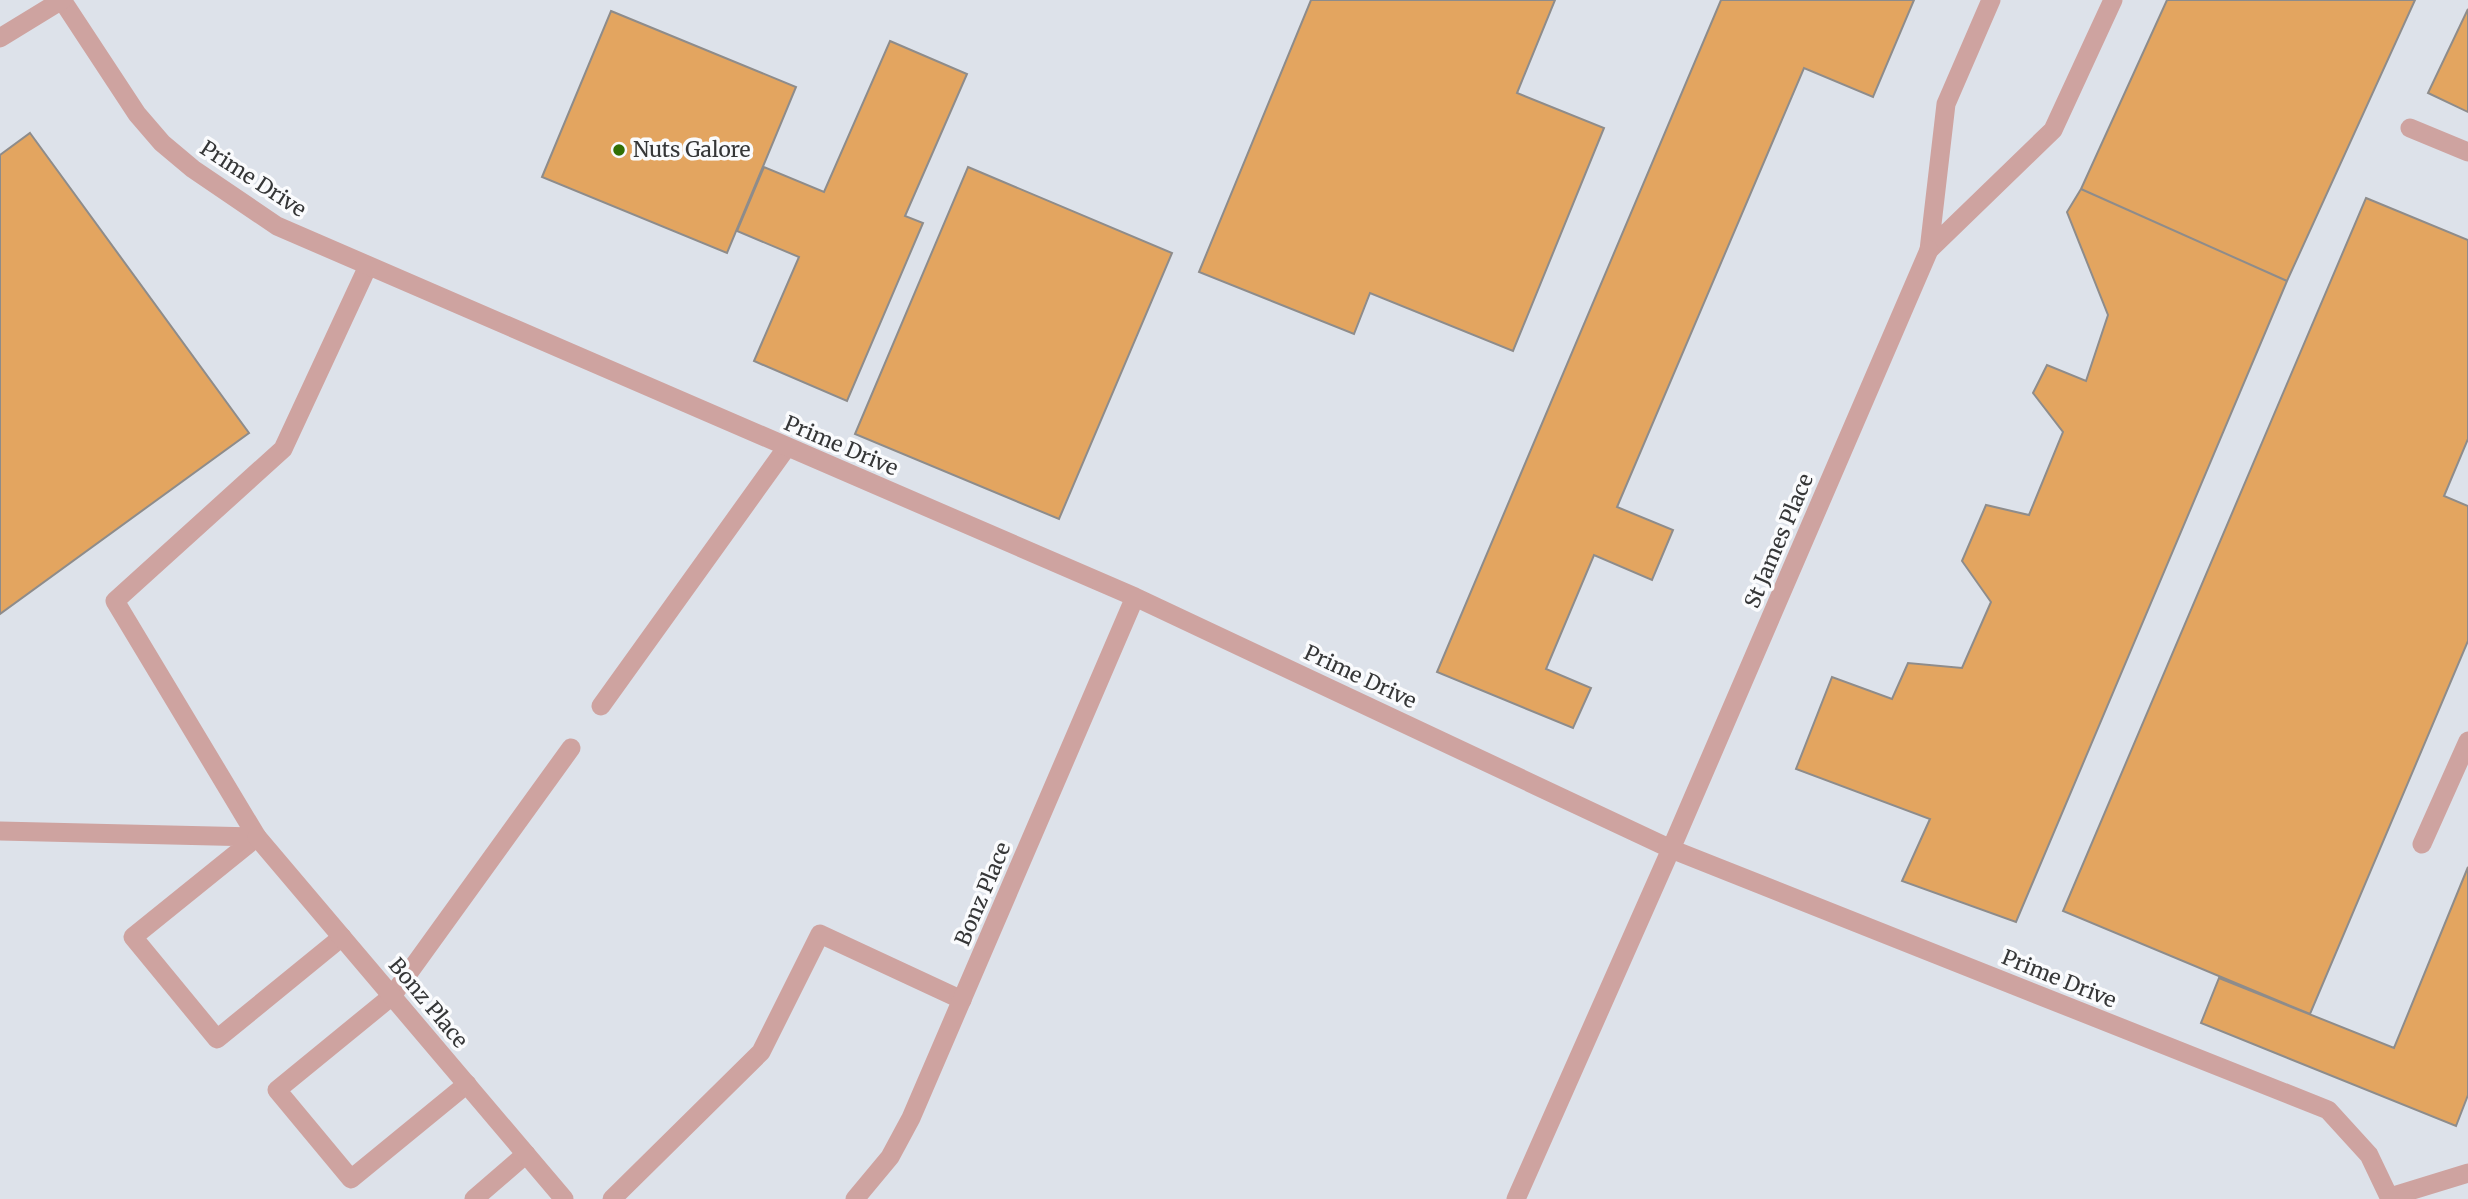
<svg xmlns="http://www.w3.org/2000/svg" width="2468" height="1199" font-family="Merriweather,serif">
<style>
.built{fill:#dde2ea}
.building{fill:#e3a560;stroke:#8e8c8b;stroke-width:2}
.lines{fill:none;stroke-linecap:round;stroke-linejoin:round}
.service{stroke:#cea3a0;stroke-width:19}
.minor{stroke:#cea3a0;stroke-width:19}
.tertiary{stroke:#cea3a0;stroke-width:19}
.poi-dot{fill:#316f04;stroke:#fafbfd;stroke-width:2.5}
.labels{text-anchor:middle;stroke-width:7;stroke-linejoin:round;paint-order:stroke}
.poi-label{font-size:21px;fill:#353637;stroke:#fafbfd;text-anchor:start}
.street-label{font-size:21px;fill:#353637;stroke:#fafbfd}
</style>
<rect width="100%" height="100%" fill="#edeef0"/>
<!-- built -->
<path class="built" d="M0,0H2468V1199H0Z"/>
<!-- building -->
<path class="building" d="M1311,0H1555L1517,93L1604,128L1513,351L1370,293L1354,334L1199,272Z
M1721,0H1914L1873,97L1804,68L1617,507L1673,530L1652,580L1594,555L1546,669L1591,688L1573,728L1437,672Z
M2167,0H2415L2287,281L2081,189Z
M2468,9V112L2428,93Z
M611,11L796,87L727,253L542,177Z
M890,41L967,74L905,216L923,223L847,401L754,361L799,257L737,231L764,167L824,192Z
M30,133L249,433L0,614V155Z
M968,167L1172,253L1059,519L855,434Z
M2081,189L2287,281L2016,922L1902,881L1930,819L1796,769L1832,677L1892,699L1908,663L1962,668L1991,602L1962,561L1986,505L2029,515L2063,432L2033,393L2047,365L2086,381L2108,315L2067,212Z
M2366,198L2468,240V439L2444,496L2468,506V641L2310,1014L2063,911Z
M2468,867V1095L2456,1126L2201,1023L2219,978L2394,1048Z"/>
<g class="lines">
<!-- service -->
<path class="service" d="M2410,128L2468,152
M1929,250L2053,130L2113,0
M1929,250L1946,104L1991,0
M601,706L787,447
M0,831L257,837
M257,837L115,601L283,449L368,266
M257,837L133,937L217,1039L342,937
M2422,844L2468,741
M467,1084L351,1179L277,1090L392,996L571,748
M2390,1197L2468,1173
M474,1199L526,1154
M612,1199L761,1052L820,934L962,1000"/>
<!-- minor -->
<path class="minor" d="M62,0L137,114L162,143L193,169L277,226L1135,597L1671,849L2328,1110L2369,1155L2390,1199
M257,837L564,1199
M855,1199L890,1157L911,1118L1135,597
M1516,1199L1671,849L1929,250"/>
<!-- tertiary -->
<path class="tertiary" d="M0,38L62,0"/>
</g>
<!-- markers -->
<circle class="poi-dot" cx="619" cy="150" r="7"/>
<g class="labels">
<!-- poi labels -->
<g class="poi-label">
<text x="633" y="157">Nuts Galore</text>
</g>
<!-- street labels -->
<g class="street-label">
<text transform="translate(253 179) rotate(33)" y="7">Prime Drive</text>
<text transform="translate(841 446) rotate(23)" y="7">Prime Drive</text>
<text transform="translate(1779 541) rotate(-67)" y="7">St James Place</text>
<text transform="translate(1360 677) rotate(25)" y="7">Prime Drive</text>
<text transform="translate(983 894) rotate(-67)" y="7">Bonz Place</text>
<text transform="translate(2059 979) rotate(22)" y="7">Prime Drive</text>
<text transform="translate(428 1003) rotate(50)" y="7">Bonz Place</text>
</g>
</g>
</svg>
